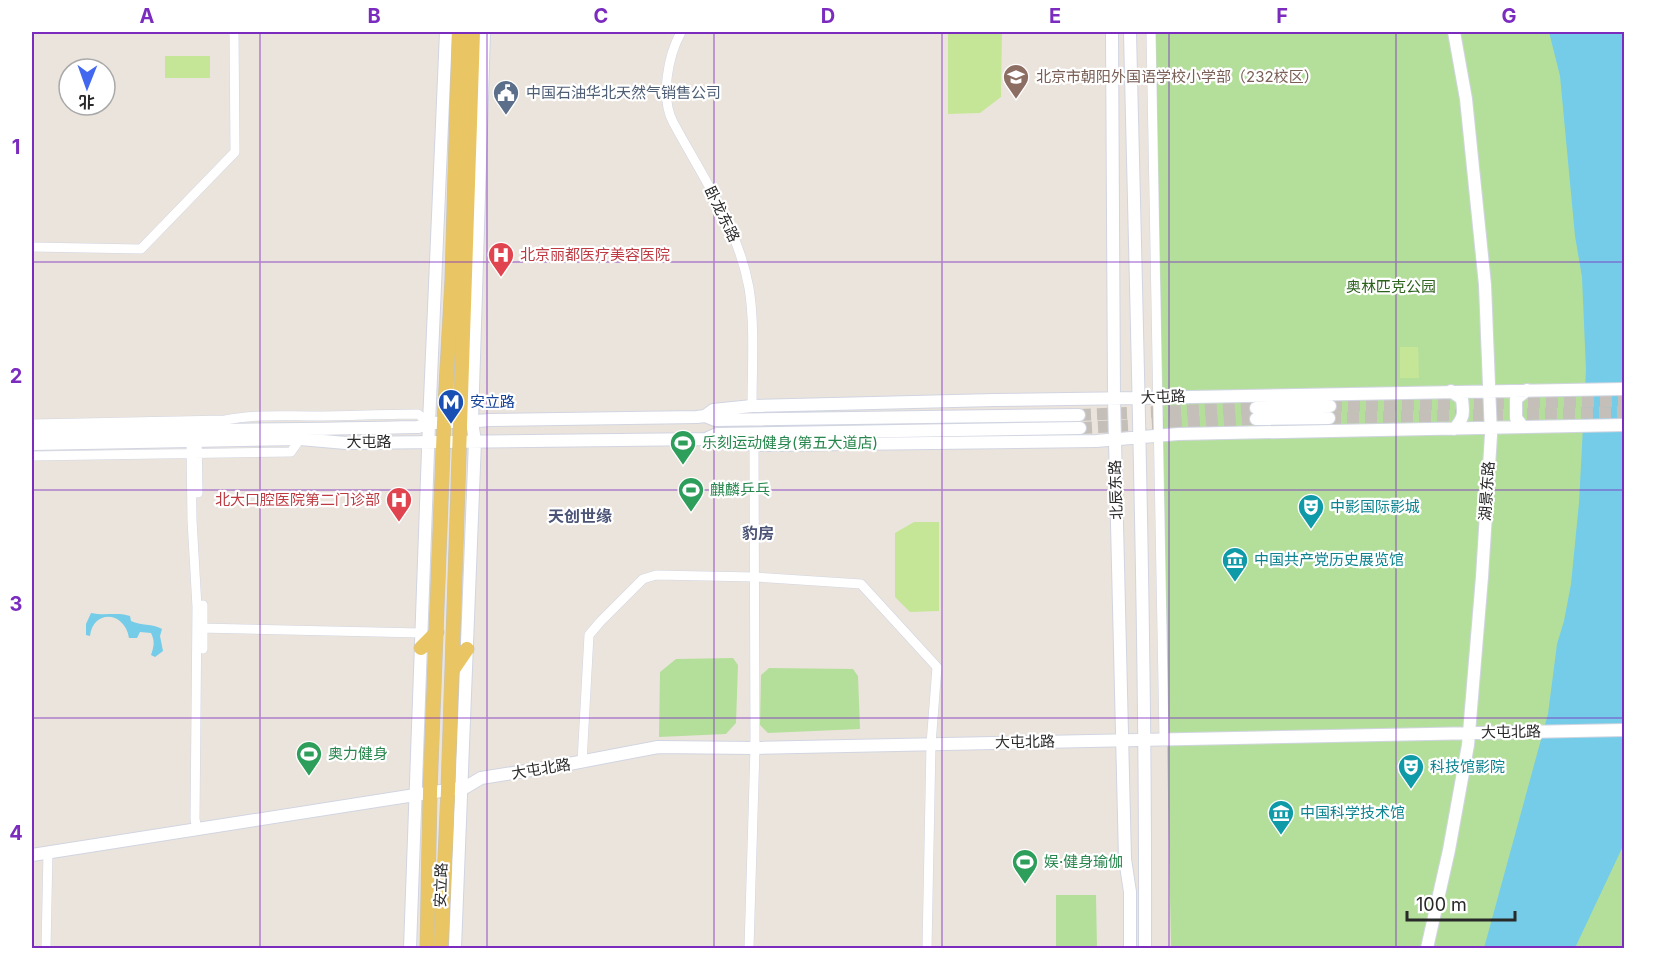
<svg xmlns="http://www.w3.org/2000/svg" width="1656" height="980" font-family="Inter,'Noto Sans SC',sans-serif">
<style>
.green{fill:#b4df9b}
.pitch{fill:#c6e697}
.water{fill:#74cce8}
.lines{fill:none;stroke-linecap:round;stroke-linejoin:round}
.secondary-tunnel{stroke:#c4bfb8;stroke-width:12;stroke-dasharray:12 6;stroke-linecap:butt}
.street-casing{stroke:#d1d5e1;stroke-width:10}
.secondary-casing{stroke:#d1d5e1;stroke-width:14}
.primary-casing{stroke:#c3c3c3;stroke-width:15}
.street{stroke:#fff;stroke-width:9}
.secondary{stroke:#fff;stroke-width:12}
.primary{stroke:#e9c663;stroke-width:14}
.grid{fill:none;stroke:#7b2cbf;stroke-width:1.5;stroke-opacity:0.55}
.labels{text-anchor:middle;stroke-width:4.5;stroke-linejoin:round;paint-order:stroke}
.education-label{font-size:15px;fill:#785e54;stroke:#fff;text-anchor:start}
.service-label{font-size:15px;fill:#4e5e75;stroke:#fff;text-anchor:start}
.street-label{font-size:15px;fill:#292929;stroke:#fff}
.health-label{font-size:15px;fill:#be3a42;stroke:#fff;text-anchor:start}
.park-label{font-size:15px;fill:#2d621d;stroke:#fff}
.transit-label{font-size:15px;fill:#164399;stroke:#fff;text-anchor:start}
.leisure-label{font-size:15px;fill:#27864d;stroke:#fff;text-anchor:start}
.culture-label{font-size:15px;fill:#0d838f;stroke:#fff;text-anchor:start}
.neighbourhood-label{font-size:16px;font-weight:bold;fill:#4c5577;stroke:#fff}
.neatline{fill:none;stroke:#7b2cbf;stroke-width:2}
.grid-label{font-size:20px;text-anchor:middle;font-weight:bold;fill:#7b2cbf}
</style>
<rect width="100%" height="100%" fill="#ebe4dc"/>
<!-- green -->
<path class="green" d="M1153,32H1624V948H1171Z
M733,658L738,665L736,723L726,734L659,737L660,672L676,659Z
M769,668L853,669L858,676L860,729L768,733L760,725L761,675Z
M1056,895H1096L1097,948H1056Z"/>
<!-- pitch -->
<path class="pitch" d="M948,32H1002L1001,97L980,113L948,114Z
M165,56H210V78H165Z
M1400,347H1418L1419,378H1400Z
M914,522H939V611L910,612L895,597V533Z"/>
<!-- water -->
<path class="water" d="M1549,32H1624V844L1575,948H1484L1548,714L1557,644L1564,621L1571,584L1579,503L1586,370L1582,277L1575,236L1560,76Z
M91,613C104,616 117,612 130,616L131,621C141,626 152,623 162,629L160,636L163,651L155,657L151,655C154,646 155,641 151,633L140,632L137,638H129C125,611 93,609 90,636L86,635V624Z"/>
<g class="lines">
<!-- secondary-tunnel -->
<path class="secondary-tunnel" d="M1330,406L1624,401
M1079,415L1256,408
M1329,418L1624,412
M1080,428L1256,419"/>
<!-- street casing -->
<g class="street-casing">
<path id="street" d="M681,32C668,56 660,97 673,122C702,176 738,227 749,288C755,324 752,369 752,406
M1151,32L1164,739
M32,247L141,249L235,152L234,32
M32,424L225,420C255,414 284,416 314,416C349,416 383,414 418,414L429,423
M197,434L198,493
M193,436L191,441L192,520L197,607L195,819L197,830
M32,456L291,452L300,439
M199,628L421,633
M203,649V605
M582,762L589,635L600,622L643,579L656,575L755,577L861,584L937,667L931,744L927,948
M46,948L48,852
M749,948L755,748L754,445"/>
</g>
<!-- secondary casing -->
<g class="secondary-casing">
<path id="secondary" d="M1112,32L1114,398L1125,859L1130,892V948
M1130,32C1137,337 1146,643 1145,948
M1451,391L1462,399C1464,414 1464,418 1454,429
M1256,408L1330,406
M705,416L713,410L752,406L994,400L1138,398L1624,389
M1256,419L1329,418
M1523,427L1516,418V399L1527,390
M32,432C160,430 289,430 418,427C440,419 466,423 489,420L697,417L705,416L715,420L1079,415
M708,438L717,434L1080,428
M32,444L300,439L346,443L706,439L723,443L766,445L1096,441L1178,434L1624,425
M32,855L466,787L481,778L569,764L658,747L755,748L1624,730
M410,948L429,423L446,32
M455,948L475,441L472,422L484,32
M1427,948L1449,850L1468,745L1482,577L1491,435L1485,285L1466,99L1454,32"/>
</g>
<!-- primary casing -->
<g class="primary-casing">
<path id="primary" d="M421,648L437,632
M452,671L467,649
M427,948L430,792L444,423L452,280L459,32
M441,948L448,790L473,32"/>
</g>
<!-- street -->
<use href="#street" class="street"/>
<!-- secondary -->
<use href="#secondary" class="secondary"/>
<!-- primary -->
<use href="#primary" class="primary"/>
</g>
<!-- grid -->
<path class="grid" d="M260,32V948M487,32V948M714,32V948M942,32V948M1169,32V948M1396,32V948M32,262H1624M32,490H1624M32,718H1624"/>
<!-- icons -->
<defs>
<g id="school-pin" transform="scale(1.35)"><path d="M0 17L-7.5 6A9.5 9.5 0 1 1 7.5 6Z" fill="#8d6e63" stroke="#fff"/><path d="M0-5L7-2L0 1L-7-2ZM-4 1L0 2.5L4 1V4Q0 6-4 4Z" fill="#fff"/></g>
<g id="civic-pin" transform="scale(1.35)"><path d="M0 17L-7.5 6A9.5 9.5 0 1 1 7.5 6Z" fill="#5c6f8a" stroke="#fff"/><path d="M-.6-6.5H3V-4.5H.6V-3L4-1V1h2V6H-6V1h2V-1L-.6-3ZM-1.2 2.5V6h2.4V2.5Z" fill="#fff"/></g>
<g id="hospital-pin" transform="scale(1.35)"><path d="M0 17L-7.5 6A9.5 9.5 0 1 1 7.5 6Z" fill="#e0444e" stroke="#fff"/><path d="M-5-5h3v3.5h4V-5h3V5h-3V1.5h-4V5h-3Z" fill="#fff"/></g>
<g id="metro-pin" transform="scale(1.35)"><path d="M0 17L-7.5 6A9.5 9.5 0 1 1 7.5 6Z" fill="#1a4fb4" stroke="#fff"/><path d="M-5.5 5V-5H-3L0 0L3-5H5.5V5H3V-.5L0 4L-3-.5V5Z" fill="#fff"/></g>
<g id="stadium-pin" transform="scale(1.35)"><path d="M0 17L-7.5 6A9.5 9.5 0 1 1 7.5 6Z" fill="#2e9e5b" stroke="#fff"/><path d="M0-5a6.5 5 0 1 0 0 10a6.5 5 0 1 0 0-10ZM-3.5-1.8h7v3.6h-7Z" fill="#fff"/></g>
<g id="theatre-pin" transform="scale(1.35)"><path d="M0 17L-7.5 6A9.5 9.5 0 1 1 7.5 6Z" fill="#0f9aa8" stroke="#fff"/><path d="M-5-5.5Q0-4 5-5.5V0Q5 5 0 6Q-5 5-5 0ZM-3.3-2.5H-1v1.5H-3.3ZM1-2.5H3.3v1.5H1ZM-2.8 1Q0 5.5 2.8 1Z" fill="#fff"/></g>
<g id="museum-pin" transform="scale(1.35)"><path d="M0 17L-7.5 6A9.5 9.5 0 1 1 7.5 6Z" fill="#0f9aa8" stroke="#fff"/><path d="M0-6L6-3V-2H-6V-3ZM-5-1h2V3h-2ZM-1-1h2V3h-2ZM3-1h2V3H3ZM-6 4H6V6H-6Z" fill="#fff"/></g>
</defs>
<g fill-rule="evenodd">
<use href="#school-pin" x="1016" y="77"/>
<use href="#civic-pin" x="506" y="93"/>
<use href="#hospital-pin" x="501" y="255"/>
<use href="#metro-pin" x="451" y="402"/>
<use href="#stadium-pin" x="683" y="443"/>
<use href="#stadium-pin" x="691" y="490"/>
<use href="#hospital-pin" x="399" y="500"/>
<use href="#theatre-pin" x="1311" y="507"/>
<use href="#museum-pin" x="1235" y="560"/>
<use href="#stadium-pin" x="309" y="754"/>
<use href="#theatre-pin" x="1411" y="767"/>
<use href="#museum-pin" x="1281" y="813"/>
<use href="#stadium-pin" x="1025" y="862"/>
</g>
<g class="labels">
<!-- education labels -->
<g class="education-label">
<text x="1036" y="82">北京市朝阳外国语学校小学部（232校区）</text>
</g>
<!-- service labels -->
<g class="service-label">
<text x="526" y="98">中国石油华北天然气销售公司</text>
</g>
<!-- street labels -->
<g class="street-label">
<text transform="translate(722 214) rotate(64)" y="5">卧龙东路</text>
<text transform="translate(1163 397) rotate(-2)" y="5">大屯路</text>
<text x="369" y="447">大屯路</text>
<text transform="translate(1116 490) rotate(-92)" y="5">北辰东路</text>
<text transform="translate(1487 491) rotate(-86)" y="5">湖景东路</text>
<text transform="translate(1511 732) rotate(-1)" y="5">大屯北路</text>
<text transform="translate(1025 742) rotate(-1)" y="5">大屯北路</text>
<text transform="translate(541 769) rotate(-9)" y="5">大屯北路</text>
<text transform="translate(441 885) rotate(-88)" y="5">安立路</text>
</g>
<!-- health labels -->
<g class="health-label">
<text x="520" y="260">北京丽都医疗美容医院</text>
<text x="380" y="505" text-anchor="end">北大口腔医院第二门诊部</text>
</g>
<!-- park labels -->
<g class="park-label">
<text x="1391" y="292">奥林匹克公园</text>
</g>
<!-- transit labels -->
<g class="transit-label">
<text x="470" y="407">安立路</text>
</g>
<!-- leisure labels -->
<g class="leisure-label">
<text x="702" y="448">乐刻运动健身(第五大道店)</text>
<text x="710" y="495">麒麟乒乓</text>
<text x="328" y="759">奥力健身</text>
<text x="1044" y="867">娱·健身瑜伽</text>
</g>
<!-- culture labels -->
<g class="culture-label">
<text x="1330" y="512">中影国际影城</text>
<text x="1254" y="565">中国共产党历史展览馆</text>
<text x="1430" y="772">科技馆影院</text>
<text x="1300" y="818">中国科学技术馆</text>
</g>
<!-- neighbourhood labels -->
<g class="neighbourhood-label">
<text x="580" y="522">天创世缘</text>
<text x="758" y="539">豹房</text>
</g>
</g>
<!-- border -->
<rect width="1656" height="980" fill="none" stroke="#ffffff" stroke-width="66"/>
<!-- north arrow -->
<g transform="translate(87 87) rotate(181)"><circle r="28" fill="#ffffff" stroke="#a9a9a9" stroke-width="1.5"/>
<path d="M0-4.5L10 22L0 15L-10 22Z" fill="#4368f0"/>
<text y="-9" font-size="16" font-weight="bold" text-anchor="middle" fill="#292929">北</text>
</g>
<!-- scale -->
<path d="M1407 911v9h108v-9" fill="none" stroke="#292929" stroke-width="3"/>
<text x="1416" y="911" font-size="18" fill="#292929" stroke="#ffffff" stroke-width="4.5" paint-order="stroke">100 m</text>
<rect x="33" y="33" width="1590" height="914" class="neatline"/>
<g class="grid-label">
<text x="147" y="23">A</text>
<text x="374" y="23">B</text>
<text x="601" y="23">C</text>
<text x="828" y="23">D</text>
<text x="1055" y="23">E</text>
<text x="1282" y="23">F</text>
<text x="1509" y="23">G</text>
<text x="16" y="154">1</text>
<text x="16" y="383">2</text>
<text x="16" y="611">3</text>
<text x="16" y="840">4</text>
</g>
</svg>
